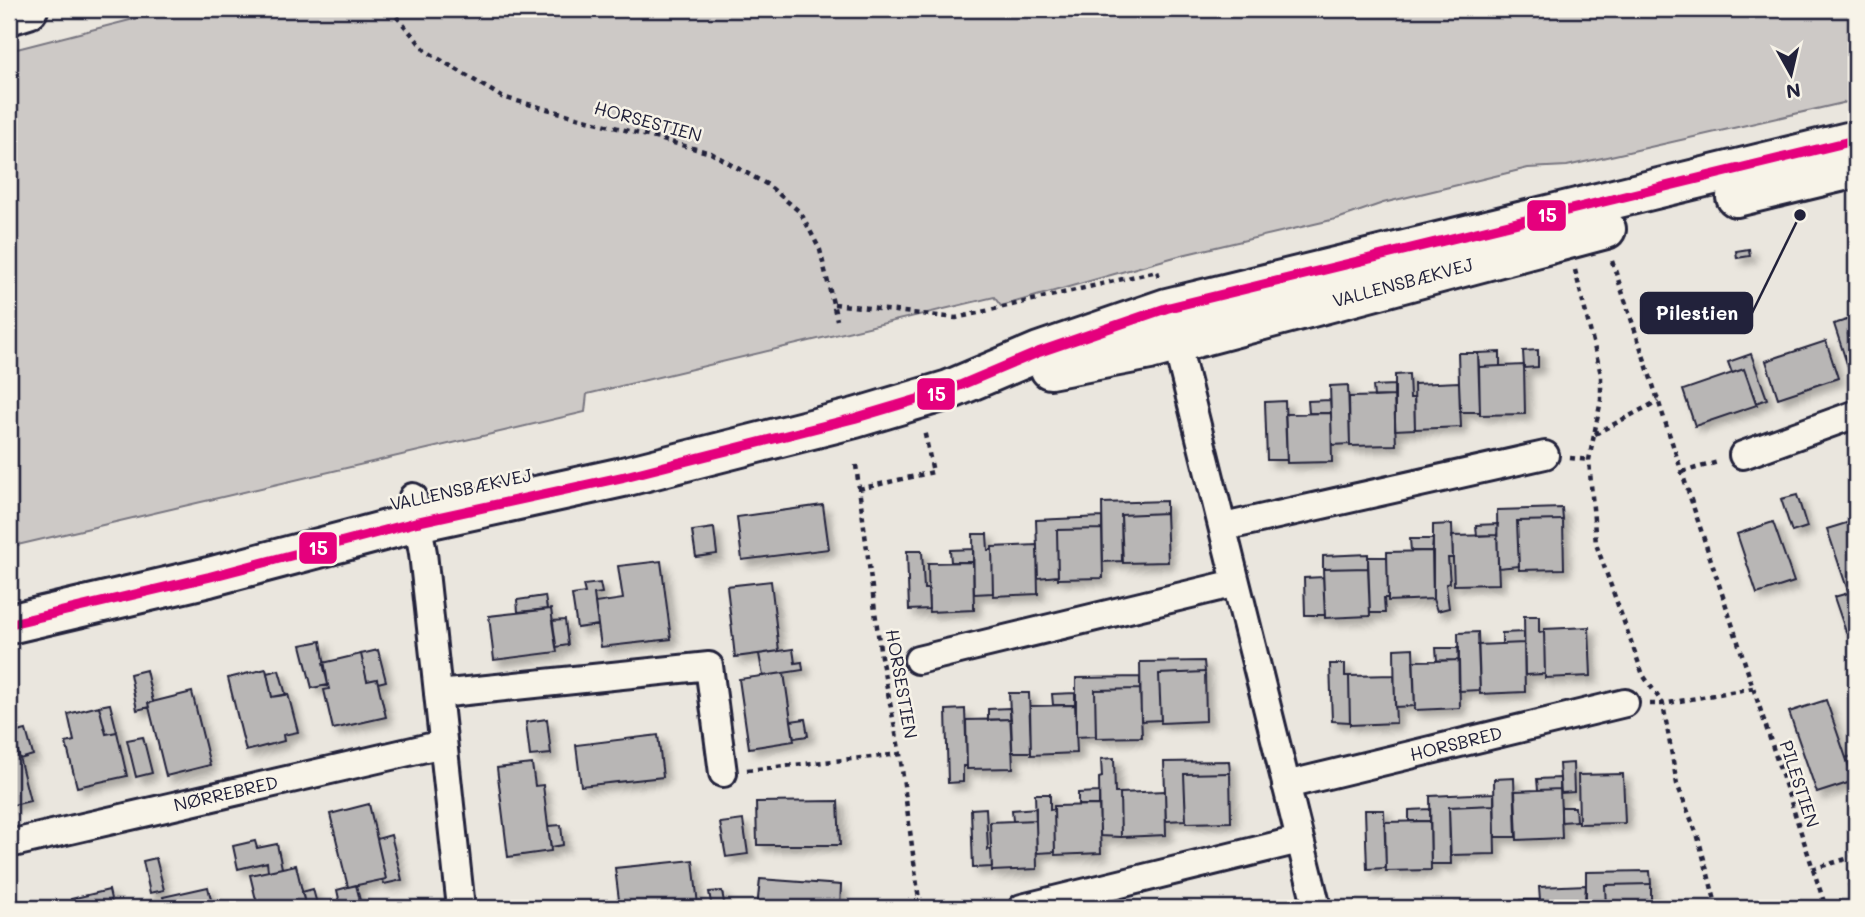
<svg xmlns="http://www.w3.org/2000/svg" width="1865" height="917" font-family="Mali,sans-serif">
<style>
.green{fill:#cdc9c6;stroke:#787680;stroke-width:2}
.building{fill:#b8b6b5;stroke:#22223b;stroke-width:2;filter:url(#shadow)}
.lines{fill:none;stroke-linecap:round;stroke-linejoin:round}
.street-casing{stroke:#22223b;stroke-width:32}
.secondary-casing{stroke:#22223b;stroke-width:44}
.highway-casing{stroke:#22223b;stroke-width:44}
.path{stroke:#22223b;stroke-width:4.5;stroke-dasharray:5 5;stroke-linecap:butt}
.street{stroke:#f7f3e8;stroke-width:26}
.secondary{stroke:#f7f3e8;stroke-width:38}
.highway{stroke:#f7f3e8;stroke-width:38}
.bus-1-casing{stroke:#f7f3e8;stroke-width:16}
.bus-1{stroke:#e5007d;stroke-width:10}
.labels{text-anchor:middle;stroke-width:5;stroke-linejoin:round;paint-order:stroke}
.street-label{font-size:18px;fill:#22223b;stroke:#f7f3e8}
.leader{fill:none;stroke:#22223b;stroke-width:2.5}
.callout-dot{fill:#22223b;stroke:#f7f3e8;stroke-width:2.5}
.callout{fill:#22223b;stroke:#22223b;stroke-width:2.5}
.callout-label{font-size:19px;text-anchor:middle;font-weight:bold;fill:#fff}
.line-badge{stroke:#f7f3e8;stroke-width:2.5}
.badge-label{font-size:19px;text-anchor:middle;font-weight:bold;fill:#fff}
</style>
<defs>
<filter id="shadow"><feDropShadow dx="6" dy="6" stdDeviation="3.5" flood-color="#0004"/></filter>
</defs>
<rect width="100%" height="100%" fill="#eae6de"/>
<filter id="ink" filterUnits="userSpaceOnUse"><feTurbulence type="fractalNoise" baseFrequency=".0143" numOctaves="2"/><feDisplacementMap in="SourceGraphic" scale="14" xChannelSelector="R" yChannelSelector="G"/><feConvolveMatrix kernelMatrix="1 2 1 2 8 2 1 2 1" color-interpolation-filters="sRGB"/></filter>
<g filter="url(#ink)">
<!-- green -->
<path class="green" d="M173,9H1856V100L1567,166L1528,168L1383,203L1340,218L1182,255L1001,306L994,297L587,394L585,412L9,547V51Z"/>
<!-- building -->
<path class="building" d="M1749,249L1750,256L1737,258L1736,251Z
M1856,317V331L1848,334L1856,359V368L1849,370L1834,324Z
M1856,331V359L1848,334Z
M1826,341L1838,378L1778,398L1766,361Z
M1538,350V367L1524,368L1523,351Z
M1500,352V366L1479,367L1478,353Z
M1458,353H1478L1480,412H1460Z
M1751,354L1767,399L1756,403L1744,369L1732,373L1728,362Z
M1524,365L1525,414L1480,415L1479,367Z
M1744,369L1757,405L1695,426L1683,390Z
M1409,374L1410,398H1414L1415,429L1395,430V375Z
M1459,382L1461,427L1415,429L1414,384Z
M1348,385L1350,444L1332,445L1330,386Z
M1394,385V396L1374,397L1373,386Z
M1394,396L1396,445L1350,446L1349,397Z
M1330,400L1331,413H1309L1308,401Z
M1285,401L1287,460H1267L1265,402Z
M1331,413L1332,462L1287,463L1285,414Z
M1797,495L1807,527L1792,532L1781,499Z
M1166,501V513L1121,515L1122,561L1103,562L1102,503Z
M823,505L829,549L742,560L737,517Z
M1562,508L1563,520L1517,521L1519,566L1498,568L1497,510Z
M1166,513L1168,562L1123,563L1121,515Z
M1102,517V529L1057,530L1058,576L1038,578L1036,520Z
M1563,520L1564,569L1519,570L1517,521Z
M1856,520V588L1848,591L1827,529Z
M1773,522L1794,582L1757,594L1737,534Z
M1452,524L1453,558H1448L1450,583L1446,584L1449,608L1437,611L1433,599V525Z
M1498,524L1497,535L1477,536L1476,525Z
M714,528L717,554L696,557L692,531Z
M1102,529L1103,578L1058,579L1057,530Z
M973,534H987L988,550H992L993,593L974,594Z
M1497,535L1499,584L1454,585L1452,536Z
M1410,539H1433L1432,551H1411Z
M1037,545L1038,594L993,596L992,547Z
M973,549V562H951L950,550Z
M907,551H922L924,589H928L929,609L909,610Z
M1432,551L1433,599L1388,601L1387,552Z
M1368,554V568L1323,569V556Z
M1368,557H1387L1388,598H1384L1385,613H1370Z
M661,561L671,639L601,647L595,603L623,599L618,566Z
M973,562L974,610L929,612L928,563Z
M1368,568L1370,616L1325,618L1323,569Z
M1323,577L1325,615H1305L1304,578Z
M771,581L779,651L735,657L727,586Z
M600,583L602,593L594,594L598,625L577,628L572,595L585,593L583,585Z
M1852,592L1856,604V629L1846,632L1834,597Z
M545,596L547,609L518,612L517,600Z
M551,609L557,652L494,660L489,616Z
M1524,616H1539V632L1544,631L1545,674L1525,675Z
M565,620L568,645L556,647L552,621Z
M1589,627L1591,676L1545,678L1544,629Z
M1478,632L1480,690L1459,691L1458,633Z
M1524,632V643L1502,644V633Z
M321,641L328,685L312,688L301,645Z
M1524,643L1525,692L1480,694L1478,645Z
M1413,648L1415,706L1395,707L1394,649Z
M1436,648H1459V660L1437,661Z
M793,649L795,663L802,662L803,670L763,676L759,654Z
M378,650L386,681L378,683L377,679L367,681L361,654Z
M361,654L367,681L377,679L386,717L333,729L324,690L329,689L323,663Z
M1459,660L1460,708L1415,710L1413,661Z
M1204,661L1205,672L1159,674L1161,720L1141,721L1140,662Z
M1330,664H1345V676H1349L1350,722L1332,721Z
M266,669L272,697L288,694L298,732L283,735L284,741L246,751L228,678Z
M146,670L153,702L148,703L149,707L137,710L130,674Z
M279,670L286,695L272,697L267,673Z
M1205,672L1206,721L1161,723L1159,674Z
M784,673L794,741L749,748L739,679Z
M1394,675L1396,723L1350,725L1349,676Z
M1140,677V689L1095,690L1096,736L1076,737V678Z
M1140,689L1142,737L1096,738L1095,690Z
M192,692L210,765L166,776L148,703Z
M1009,693H1029L1031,752H1012Z
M1075,693V705H1053L1052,694Z
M1826,700L1854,781L1817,793L1789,712Z
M110,704L117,732L106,734L99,706Z
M1075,705L1077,753L1031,755L1030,706Z
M99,706L106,734L117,732L127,776L77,787L66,743L74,741L68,714Z
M1010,708L1011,719L988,720V709Z
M965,709L967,766H963V782L948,783L946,710Z
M9,717L30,801L9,806Z
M547,719L551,754L530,756L526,722Z
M805,719L808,736L794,738L791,721Z
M1011,719L1013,768L967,769L966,720Z
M26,730L33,755L20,759L13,733Z
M658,735L663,777L581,786L576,745Z
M143,737L152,773L136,777L127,740Z
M1856,755V776L1853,777L1846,758Z
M1114,758L1115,793H1120L1121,837L1100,836L1099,778L1102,777L1101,759Z
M1229,761L1230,773L1184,774L1186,820L1166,821L1164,762Z
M1573,763L1574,792L1561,793L1559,764Z
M532,764L535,786L543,785L551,851L508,857L497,768Z
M1230,773L1231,822L1186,823L1184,774Z
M1623,774L1625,823L1579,824L1578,775Z
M1514,778L1516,837H1495L1494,779Z
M1560,778V789L1538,790L1537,779Z
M1560,789L1562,838L1517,840L1515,791Z
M1165,791L1166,835L1121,837L1120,793Z
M1099,792V805H1078V793Z
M1494,793V805L1449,807L1451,864H1431L1430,796Z
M1035,794H1050V810L1054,809L1055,852L1037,853Z
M838,801L840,845H757L756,802Z
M369,804L386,879L348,887L330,814Z
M1099,805L1101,853L1055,855L1054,806Z
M1494,805L1495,854L1450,855L1449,807Z
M1561,807H1575L1576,821L1561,822Z
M986,808L988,850L991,849L992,867L973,868L971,809Z
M1036,808V820L1013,821L1012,810Z
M1430,809V821H1409V810Z
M1365,810H1384L1386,868L1367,869Z
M743,820L748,854L726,857L720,823Z
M1036,820L1037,869L992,871L990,822Z
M1430,821L1431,870L1386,871L1385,822Z
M561,825L563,845L551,847L548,826Z
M391,835L402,880L384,884L383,880L386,879L377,839Z
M255,841L257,848L277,844L282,868L268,871L267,862L238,869L233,846Z
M156,858L164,890L150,893L143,861Z
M693,860L698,905L662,908H620L615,868Z
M296,865L306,908H258L250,875Z
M1650,871L1651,884L1605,885L1606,908H1586V872Z
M760,879L841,885L840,908H757Z
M1856,882V908H1855L1848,885Z
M1651,884V908H1606L1605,885Z
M356,885L362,908H341L337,890Z
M1586,885L1585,899L1540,900L1539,887Z
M208,887L213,908H166L163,897Z
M313,889L318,908H306L302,892Z
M109,890L113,908H73L71,899Z
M722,891L725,908H712L709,892Z
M1585,899L1586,908H1540V900Z
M1520,900H1540V908H1520Z
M1475,902V908H1455V903Z
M1520,903V908H1496V904Z"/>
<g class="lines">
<!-- street casing -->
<g class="street-casing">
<path id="street" d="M1173,329L1317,908
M1743,455L1856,414
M413,497L423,553L461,908
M1224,527L1545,455
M918,660L1236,583
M438,694L709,666L723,773
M1286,785L1625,703
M9,844L443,744
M1022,908L1299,840"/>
</g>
<!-- secondary casing -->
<g class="secondary-casing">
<path id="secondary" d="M1736,197L1856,168
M1050,369L1150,350L1606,229
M9,624L209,577L417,522L623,477L855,418L949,390L1039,352L1167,308L1856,140"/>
</g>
<!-- highway casing -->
<g class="highway-casing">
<path id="highway" d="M9,15L28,9"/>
</g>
<!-- path -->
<path class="path" d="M390,9L426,51L502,97L711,153L768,185L801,213L820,250L837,320
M1612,261L1826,908
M1575,270L1601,374V400L1589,460L1596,544L1643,675L1663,704L1677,784L1698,837L1717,908
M834,304L956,318L1157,271L1159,277
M1595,434L1658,401
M1570,458L1589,460
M856,465L881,657L900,754L920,908
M1682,472L1718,462
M859,489L933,472L924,430
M1650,704H1663L1753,688
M747,770L900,754
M1812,869L1856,856
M960,908H965"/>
<!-- street -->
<use href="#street" class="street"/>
<!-- secondary -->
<use href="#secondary" class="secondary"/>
<!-- highway -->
<use href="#highway" class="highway"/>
<!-- bus-1 casing -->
<g class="bus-1-casing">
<path id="bus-1" d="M9,624L209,577L417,522L623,477L855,418L949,390L1039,352L1167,308L1856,140"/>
</g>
<!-- bus-1 -->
<use href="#bus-1" class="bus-1"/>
</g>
</g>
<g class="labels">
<!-- street labels -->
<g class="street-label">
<text transform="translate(648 122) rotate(15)" y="6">HORSESTIEN</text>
<text transform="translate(1403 283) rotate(-15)" y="6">VALLENSBÆKVEJ</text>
<text transform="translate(461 490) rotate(-12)" y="6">VALLENSBÆKVEJ</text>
<text transform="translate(901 684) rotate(80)" y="6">HORSESTIEN</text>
<text transform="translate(1456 744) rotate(-14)" y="6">HORSBRED</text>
<text transform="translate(1799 784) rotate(72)" y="6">PILESTIEN</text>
<text transform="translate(226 794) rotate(-13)" y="6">NØRREBRED</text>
</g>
</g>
<!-- callouts -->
<path class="leader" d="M1800 215L1752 313"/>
<circle class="callout-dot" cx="1800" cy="215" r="7"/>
<rect class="callout" x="1641" y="293" width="111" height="40" rx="7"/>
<g class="callout-label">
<text x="1697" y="320">Pilestien</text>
</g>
<g class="line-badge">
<rect x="1526" y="199" width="41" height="33" rx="7" fill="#e5007d"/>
<rect x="916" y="377" width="40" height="34" rx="7" fill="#e5007d"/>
<rect x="298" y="531" width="40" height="34" rx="7" fill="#e5007d"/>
</g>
<g class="badge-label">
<text x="1547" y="222">15</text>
<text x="936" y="401">15</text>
<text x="318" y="555">15</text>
</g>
<!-- margin -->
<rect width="1865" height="917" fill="none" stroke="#f7f3e8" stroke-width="35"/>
<rect x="18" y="18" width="1830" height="882" fill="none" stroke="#22223b" stroke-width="2.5" filter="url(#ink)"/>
<!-- north arrow -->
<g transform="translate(1791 74) rotate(172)" stroke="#f7f3e8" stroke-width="5" paint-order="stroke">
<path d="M0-5L12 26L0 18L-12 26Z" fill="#22223b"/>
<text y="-10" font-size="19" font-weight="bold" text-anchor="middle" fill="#22223b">N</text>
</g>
</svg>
